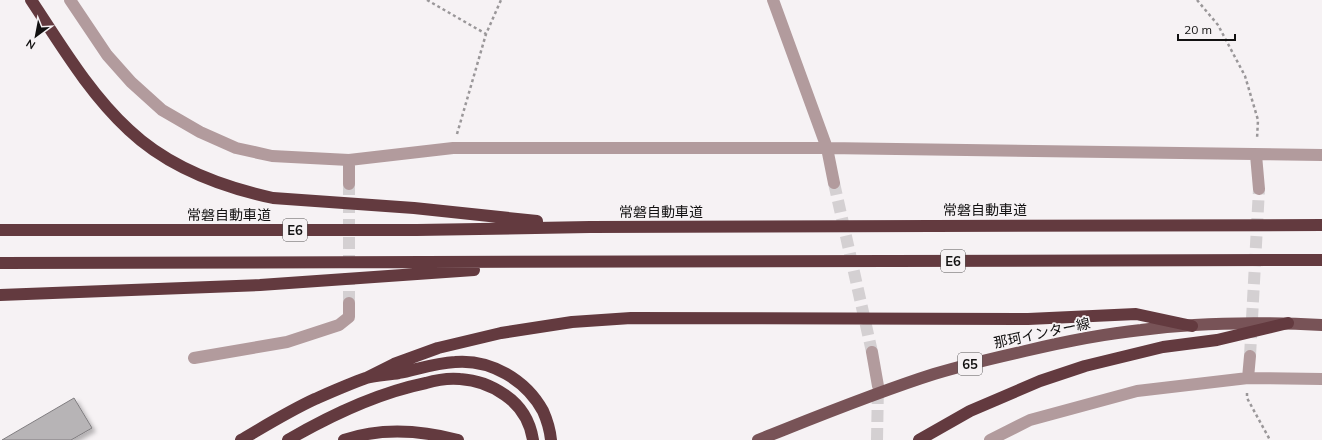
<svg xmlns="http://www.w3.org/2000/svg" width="1322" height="440" font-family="Mulish,'Noto Sans JP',sans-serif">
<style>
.building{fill:#b7b4b6;stroke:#807d80;filter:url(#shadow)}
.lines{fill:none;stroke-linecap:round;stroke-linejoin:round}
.minor-tunnel{stroke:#d4d0d2;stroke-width:12;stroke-dasharray:12 6;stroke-linecap:butt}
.path{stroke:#9a9799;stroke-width:2.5;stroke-dasharray:3 3;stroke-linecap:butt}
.minor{stroke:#b29b9d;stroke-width:12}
.major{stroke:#785357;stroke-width:12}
.highway{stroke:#633a3f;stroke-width:12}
.labels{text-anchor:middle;stroke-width:3.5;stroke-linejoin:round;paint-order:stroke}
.shield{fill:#f6f2f4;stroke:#565455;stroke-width:1}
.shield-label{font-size:13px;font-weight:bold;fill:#121111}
.street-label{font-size:14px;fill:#121111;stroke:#f6f2f4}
</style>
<defs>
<filter id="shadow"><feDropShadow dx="3.5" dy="3.5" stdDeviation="2" flood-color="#0004"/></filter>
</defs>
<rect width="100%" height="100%" fill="#f6f2f4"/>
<!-- building -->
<path class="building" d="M74,398L92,428L71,440H2Z"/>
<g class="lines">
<!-- minor-tunnel -->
<path class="minor-tunnel" d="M834,183L872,352
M349,303V184
M1250,356L1259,189
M877,440L878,386"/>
<!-- path -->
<path class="path" d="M427,0L486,34
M1197,0L1218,25L1245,76L1258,120L1257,139
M457,134L486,34L501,0
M1247,393V398L1270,440"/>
<!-- minor -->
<path class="minor" d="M70,0L107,55L131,82L162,110L200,132L236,148L272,156L349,160L453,148H827L1322,155
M773,0L827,148L834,183
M1256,155L1259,189
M349,184V160
M872,352L878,386
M194,358L287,342L339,325L349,317V303
M1248,378L1250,356
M990,440L1030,420L1137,391L1248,378L1322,379"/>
<!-- major -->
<path class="major" d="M758,440C816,417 874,393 934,374C964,365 994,358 1025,351C1063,342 1102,334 1141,330C1200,322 1262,322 1322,325"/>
<!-- highway -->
<path class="highway" d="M31,0C61,45 89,93 129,130C168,167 222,187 273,198L414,208L537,221
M0,230H417L590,227L1322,225
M0,263L1322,260
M0,295L260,285L474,270
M366,378L394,364L438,348L501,333L572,322L631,318L1028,319L1136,314L1192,326
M241,440C265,426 289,411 315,399C331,392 349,384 366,378C376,375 388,375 399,373C418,369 436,363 455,362C491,359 526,380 543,411C547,420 550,430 551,440
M288,440C331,415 377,393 426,383C436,380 449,378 460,379C476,380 491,385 505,395C521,406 530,421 533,440
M344,440C382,427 420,430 458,440
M919,440L970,411L1040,381L1085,366L1163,347L1217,340L1288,323"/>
</g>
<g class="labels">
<!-- shield labels -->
<g class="shield">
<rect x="283" y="219" width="24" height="22" rx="3"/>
<rect x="941" y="250" width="24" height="22" rx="3"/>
<rect x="958" y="353" width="24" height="22" rx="3"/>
</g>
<g class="shield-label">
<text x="295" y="235">E6</text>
<text x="953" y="266">E6</text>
<text x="970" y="369">65</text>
</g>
<!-- street labels -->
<g class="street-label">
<text x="985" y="215">常磐自動車道</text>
<text x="661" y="217">常磐自動車道</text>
<text x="229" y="220">常磐自動車道</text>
<text transform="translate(1042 333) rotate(-12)" y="5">那珂インター線</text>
</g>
</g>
<!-- north arrow -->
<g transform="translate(36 36) rotate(212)" stroke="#f6f2f4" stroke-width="3" paint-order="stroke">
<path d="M0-3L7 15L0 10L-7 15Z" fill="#121111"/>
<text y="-6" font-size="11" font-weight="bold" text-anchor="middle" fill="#121111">N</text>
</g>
<!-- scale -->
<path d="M1178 34v6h57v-6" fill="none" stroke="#121111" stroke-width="2"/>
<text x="1184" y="34" font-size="12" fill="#121111" stroke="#f6f2f4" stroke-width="3" paint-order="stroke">20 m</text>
</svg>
